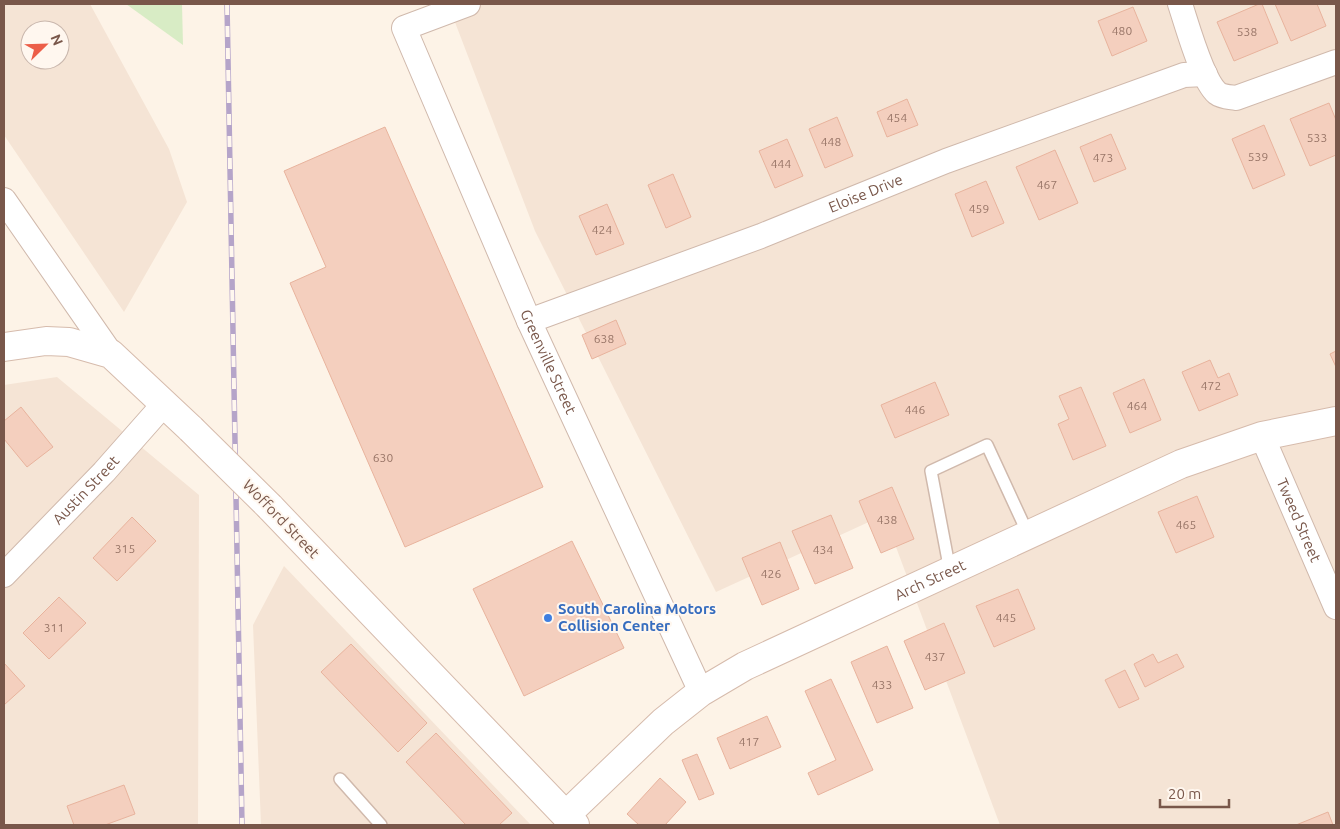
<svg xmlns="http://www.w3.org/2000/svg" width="1340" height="829" font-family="Ubuntu,sans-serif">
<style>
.residential{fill:#f5e4d5;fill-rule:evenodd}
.green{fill:#d8ecc5}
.building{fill:#f4cfbe;stroke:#e8b39d}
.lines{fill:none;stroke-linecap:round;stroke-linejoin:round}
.lane-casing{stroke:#d0b9ac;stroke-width:14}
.street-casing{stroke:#d0b9ac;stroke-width:26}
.secondary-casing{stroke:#d6bbac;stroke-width:30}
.lane{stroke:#fff;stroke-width:11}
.street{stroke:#fff;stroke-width:24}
.secondary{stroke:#fff;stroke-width:28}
.rail-casing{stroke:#b5a4c9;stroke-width:5.5}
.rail{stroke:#fff7ef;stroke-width:4;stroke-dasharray:11;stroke-linecap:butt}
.secondary-bridge-casing{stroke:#d6bbac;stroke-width:30;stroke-linecap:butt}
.secondary-bridge{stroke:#fff;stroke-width:28}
.shop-dot{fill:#3f7fe0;stroke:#fff7ef;stroke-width:2}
.labels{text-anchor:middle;stroke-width:4;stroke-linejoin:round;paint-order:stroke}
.number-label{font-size:12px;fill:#987567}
.street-label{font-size:15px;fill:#79574a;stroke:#fff7ef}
.shop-label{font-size:15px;font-weight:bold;fill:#366cbe;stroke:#fff7ef;text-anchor:start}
</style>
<rect width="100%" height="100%" fill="#fdf3e7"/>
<!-- residential -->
<path class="residential" d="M4,4H90L169,149L187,202L124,312L4,135ZM30,30H60V60H30Z
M448,4H1336V825H1000L884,515L716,592L535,231Z
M57,377L199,495L198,825H4V385Z
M284,566L531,825H261L253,625Z"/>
<!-- green -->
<path class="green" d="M126,4H182L183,45Z"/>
<!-- building -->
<path class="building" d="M1259,4H1262L1278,43L1234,61L1217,22Z
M1275,4H1317L1326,26L1291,41Z
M1133,7L1147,41L1112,56L1098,21Z
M907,99L918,125L887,137L877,112Z
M1329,103L1336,120V155L1310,166L1290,119Z
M837,117L853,156L825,168L809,129Z
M1264,125L1285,175L1253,189L1232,139Z
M385,127L543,487L405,547L290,283L326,267L284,171Z
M1111,134L1126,169L1094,182L1080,147Z
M787,139L803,176L775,188L759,151Z
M1055,150L1078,203L1039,220L1016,167Z
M673,174L691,217L666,228L648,185Z
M986,181L1004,223L972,237L955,194Z
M607,204L624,244L596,255L579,216Z
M616,320L626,344L592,359L582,335Z
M1336,351V367L1330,354Z
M1210,360L1218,378L1229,373L1238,395L1199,411L1182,372Z
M1144,379L1161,420L1130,433L1113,393Z
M935,382L949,415L895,438L881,405Z
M1081,387L1106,446L1073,460L1058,424L1069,419L1059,396Z
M21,407L53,447L27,467L4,439V421Z
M892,487L914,539L881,553L859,501Z
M1197,496L1214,537L1176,553L1158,512Z
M831,515L853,568L815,584L792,531Z
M132,517L156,541L117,581L93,558Z
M572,541L624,648L524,696L473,589Z
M780,542L799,589L762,605L742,558Z
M1018,589L1035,629L994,647L976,606Z
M59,597L86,623L49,659L23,633Z
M944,623L965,673L925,690L904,641Z
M351,644L427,723L398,752L321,672Z
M887,646L913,708L877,723L851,662Z
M1153,654L1158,663L1177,654L1184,667L1145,687L1134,664Z
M4,663L25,686L4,705Z
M1125,670L1139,699L1119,708L1105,680Z
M831,679L873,770L818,795L808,773L836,760L805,691Z
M767,716L781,747L730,769L717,738Z
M436,733L512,813L499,825H466L406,762Z
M697,754L714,794L699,800L682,760Z
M660,778L686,802L665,825H639L627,814Z
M124,785L135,814L105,825H74L67,806Z
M1328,812L1333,825H1296Z"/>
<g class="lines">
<!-- lane casing -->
<g class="lane-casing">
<path id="lane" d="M950,571L931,471L987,445L1029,536
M340,779L381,825"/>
</g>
<!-- street casing -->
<g class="street-casing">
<g id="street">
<path id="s1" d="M468,4L404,28L529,321L701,692"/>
<path d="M1180,4C1187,25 1202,80 1217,93C1222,97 1230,97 1236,98L1336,62"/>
<path d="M4,200L111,354"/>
<path id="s2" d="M529,321L761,236L946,161L1184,75L1205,74"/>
<path id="s3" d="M1262,436L1336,607"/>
<path id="s4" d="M4,575L104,472L164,404"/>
</g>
</g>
<!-- secondary casing -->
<g class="secondary-casing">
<g id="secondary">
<path d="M4,347L46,341L69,342L111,354L191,429"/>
<path d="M270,507L575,825"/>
<path id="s5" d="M566,815L663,722L701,692L745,666L1181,464L1262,436L1336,421"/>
</g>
</g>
<!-- lane -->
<use href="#lane" class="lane"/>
<!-- street -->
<use href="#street" class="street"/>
<!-- secondary -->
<use href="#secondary" class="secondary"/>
<!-- rail casing -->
<g class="rail-casing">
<path id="rail" d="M227,4L242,825"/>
</g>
<!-- rail -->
<use href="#rail" class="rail"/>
<!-- secondary-bridge casing -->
<g class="secondary-bridge-casing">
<path id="secondary-bridge" d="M191,429L270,507"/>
</g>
<!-- secondary-bridge -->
<use href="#secondary-bridge" class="secondary-bridge"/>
</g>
<!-- markers -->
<circle class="shop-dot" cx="548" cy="618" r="5"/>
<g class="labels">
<!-- number labels -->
<g class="number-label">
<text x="1122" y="35">480</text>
<text x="1247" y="36">538</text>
<text x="897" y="122">454</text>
<text x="1317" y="142">533</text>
<text x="831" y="146">448</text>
<text x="1258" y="161">539</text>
<text x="1103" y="162">473</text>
<text x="781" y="168">444</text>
<text x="1047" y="189">467</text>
<text x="979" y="213">459</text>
<text x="602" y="234">424</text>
<text x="604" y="343">638</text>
<text x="1211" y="390">472</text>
<text x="1137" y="410">464</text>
<text x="915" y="414">446</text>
<text x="383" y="462">630</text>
<text x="887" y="524">438</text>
<text x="1186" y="529">465</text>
<text x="125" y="553">315</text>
<text x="823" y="554">434</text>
<text x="771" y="578">426</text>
<text x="1006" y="622">445</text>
<text x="54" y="632">311</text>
<text x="935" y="661">437</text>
<text x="882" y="689">433</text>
<text x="749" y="746">417</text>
</g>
<!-- street labels -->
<g class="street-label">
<text dy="5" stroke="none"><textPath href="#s2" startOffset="360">Eloise Drive</textPath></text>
<text dy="5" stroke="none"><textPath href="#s1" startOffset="432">Greenville Street</textPath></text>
<text dy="5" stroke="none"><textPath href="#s4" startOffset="118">Austin Street</textPath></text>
<text transform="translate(281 519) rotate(46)" y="5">Wofford Street</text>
<text dy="5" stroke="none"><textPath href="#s3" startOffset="92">Tweed Street</textPath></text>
<text dy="5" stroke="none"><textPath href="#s5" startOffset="438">Arch Street</textPath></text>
</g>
<!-- shop labels -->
<g class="shop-label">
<text x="558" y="614">South Carolina Motors<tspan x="558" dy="17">Collision Center</tspan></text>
</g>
</g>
<!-- border -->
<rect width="1340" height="829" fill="none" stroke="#79574a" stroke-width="10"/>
<!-- north arrow -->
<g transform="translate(45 45) rotate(67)"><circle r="24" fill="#fff7ef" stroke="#c9b7ad"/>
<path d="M0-4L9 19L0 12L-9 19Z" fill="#ec5e48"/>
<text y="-8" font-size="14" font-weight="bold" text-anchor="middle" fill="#79574a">N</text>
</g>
<!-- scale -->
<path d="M1160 799v8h69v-8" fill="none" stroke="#79574a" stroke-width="2.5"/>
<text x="1168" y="799" font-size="15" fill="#79574a" stroke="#fff7ef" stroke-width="4" paint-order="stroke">20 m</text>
</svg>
